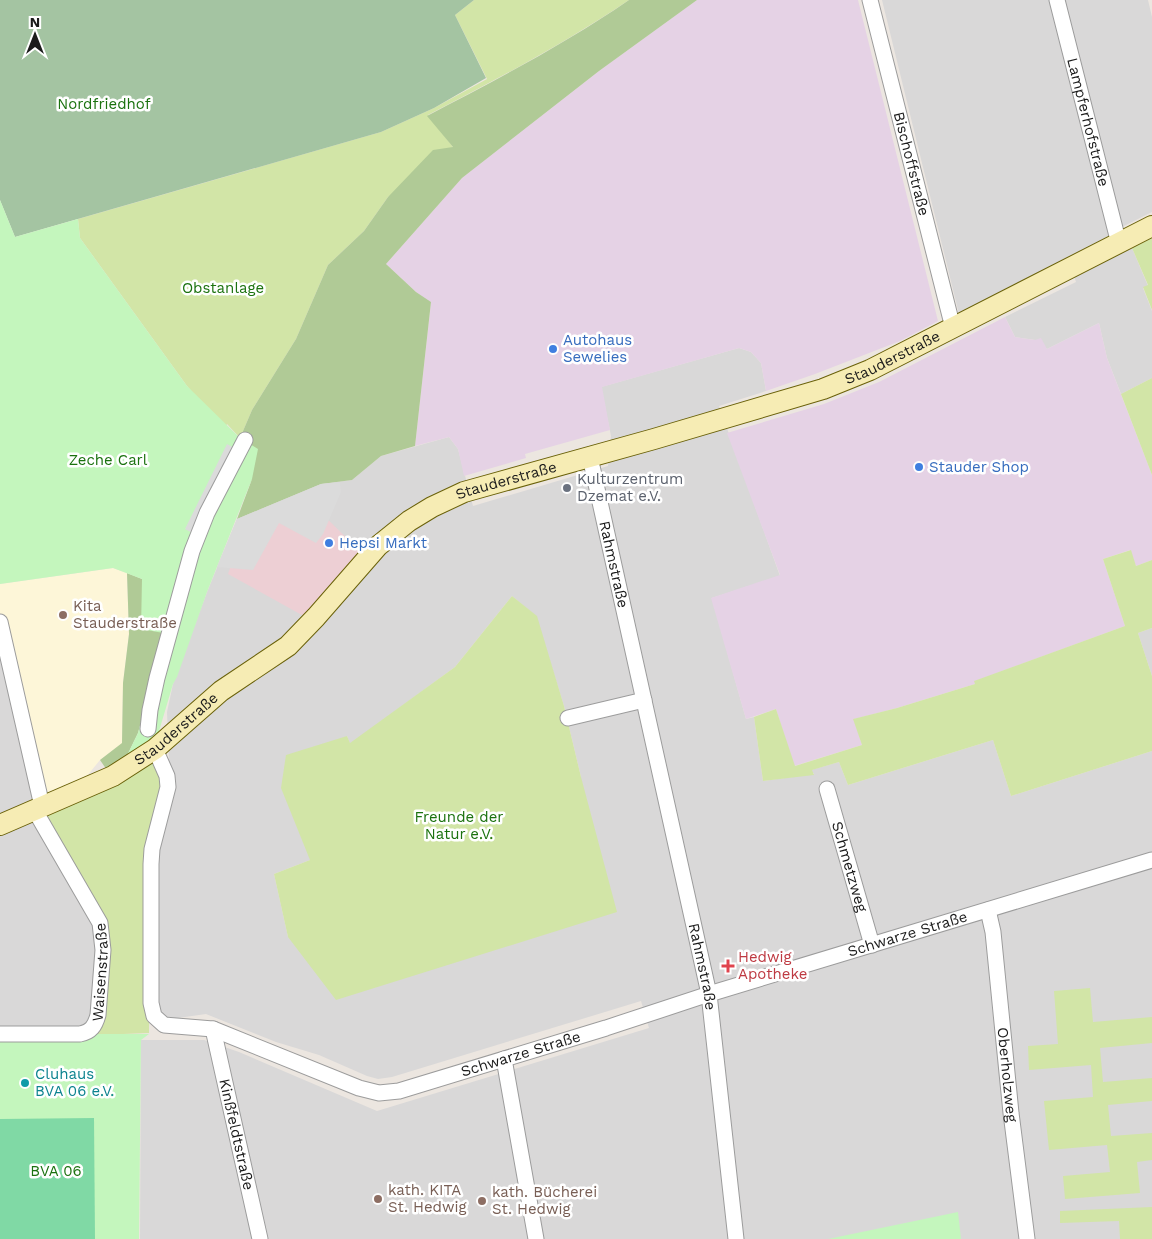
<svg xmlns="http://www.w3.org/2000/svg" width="1152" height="1239" font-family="'Work Sans',sans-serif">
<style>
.residential{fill:#d9d8d8;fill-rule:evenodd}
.commercial{fill:#edcfd4}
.industrial{fill:#e5d2e5}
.education{fill:#fdf6d8}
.grass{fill:#d2e5a7}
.forest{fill:#b0ca96}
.cemetery{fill:#a4c4a2}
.park{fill:#c4f6bd}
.pitch{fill:#80d9a5}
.parking{fill:#dbdbdb}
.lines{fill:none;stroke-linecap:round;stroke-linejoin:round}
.street-casing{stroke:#9c9c9c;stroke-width:17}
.secondary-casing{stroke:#6a6109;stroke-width:22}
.street{stroke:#fff;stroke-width:15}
.secondary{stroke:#f6ecb4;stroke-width:20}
.shop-dot{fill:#3f7fe0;stroke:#fff;stroke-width:2}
.worship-dot{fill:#6b7280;stroke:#fff;stroke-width:2}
.education-dot{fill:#8d6e63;stroke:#fff;stroke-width:2}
.health-dot{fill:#e0444e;stroke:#fff;stroke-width:2}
.culture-dot{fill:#0f9aa8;stroke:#fff;stroke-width:2}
.labels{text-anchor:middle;stroke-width:5;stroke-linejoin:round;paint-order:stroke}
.park-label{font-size:15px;fill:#1b720f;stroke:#fff}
.street-label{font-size:15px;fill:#1b1b1b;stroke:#fff}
.shop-label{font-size:15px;fill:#366cbe;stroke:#fff;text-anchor:start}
.worship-label{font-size:15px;fill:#5b616d;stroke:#fff;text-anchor:start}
.education-label{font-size:15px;fill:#785e54;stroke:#fff;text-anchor:start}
.health-label{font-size:15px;fill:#be3a42;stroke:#fff;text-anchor:start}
.culture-label{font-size:15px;fill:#0d838f;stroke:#fff;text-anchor:start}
</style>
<rect width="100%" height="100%" fill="#ece6e0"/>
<!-- residential -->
<path class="residential" d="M882,0H1148L1152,17V212L1122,227L1108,239L959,314Z
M1132,248L1148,286L1143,288L1152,311V378L1121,394L1107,358L1099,323L1047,349L1035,340L1015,337L1005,317L1076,282L1074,276Z
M739,348L751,352L761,363L766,391L719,406L780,576L712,598L746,719L754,717L763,781L814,774L811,770L839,762L848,785L993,740L1011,796L1152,751V1239H140L141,1040H204L239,1052L377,1111L649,1028L641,1001L392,1077L378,1079L367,1076L319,1055L276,1042L206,1014L171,1019L159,1012L157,1004L158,858L169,763L167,712L173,684L207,592L237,519L321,484L352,480L381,456L449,437L458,449L473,506L608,466L611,436L601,387ZM512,596L536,616L564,706L581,777L288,937L274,874L310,860L347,736L350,744L455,667Z
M0,627L99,929L94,1034L0,1033Z
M1152,628V676L1138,633Z"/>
<!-- commercial -->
<path class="commercial" d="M308,500L365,556L309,619L228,574L245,526Z"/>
<!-- industrial -->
<path class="industrial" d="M697,0H858L938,321L900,341L815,374L766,391L761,363L751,352L739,348L602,387L610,430L525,454L526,458L464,476L458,449L449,437L415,446L431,303L416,292L386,264L462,178L599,71Z
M1005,317L1015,337L1035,340L1041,338L1047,349L1099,323L1107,358L1152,475V560L1136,566L1130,550L1103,559L1125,626L975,681V684L897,708L854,719L862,745L794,766L776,709L746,719L711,598L780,575L727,433L824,404L879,382Z"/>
<!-- education -->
<path class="education" d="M113,568L127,573L129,634L123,683L122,744L100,760L74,792L43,805L0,618V584Z"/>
<!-- grass -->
<path class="grass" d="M474,0H629C565,43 496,80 428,115L453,147L388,197L364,231L328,265L296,339L252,410L240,438L227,424L224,430L187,386L80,238L78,219L381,132L434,108L487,79L455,15Z
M1152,238V310L1143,287L1148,285L1132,248Z
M1152,378V475L1121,394Z
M1131,550L1136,566L1152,560V628L1138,633L1152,676V751L1011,796L993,740L848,785L839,762L812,770L814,775L763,781L754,717L776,709L795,766L862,745L853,719L897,708L975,684L974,681L1125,626L1103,559Z
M512,596L537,616L564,706L581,777L617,912L336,1000L288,937L274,874L310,860L281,788L286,755L347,736L350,743L455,667Z
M154,750L164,770L151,848L149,1033L98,1035L96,1033L100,928L35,809Z
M1090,988L1093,1022L1152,1017V1043L1100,1048L1103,1082L1152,1078V1101L1108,1105L1111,1136L1152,1133V1160L1137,1162L1140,1193L1065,1199L1063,1176L1110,1172L1107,1145L1049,1150L1044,1101L1093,1097L1091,1065L1029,1070L1028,1046L1058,1044L1054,991Z
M1152,1207V1239H1120L1119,1221L1060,1223V1211Z"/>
<!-- forest -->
<path class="forest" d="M629,0H697L599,71L462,178L386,264L416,292L431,302L415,446L381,456L352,480L321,484L237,519L252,479L153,676L138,733L120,770L111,776L100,760L122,743L123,683L129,634L127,573L142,579L240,438L252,410L296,339L328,265L364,231L388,197L433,150L453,147L427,116C496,80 565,44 629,0Z"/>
<!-- cemetery -->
<path class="cemetery" d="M0,0H474L455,15L486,78L434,108L381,132L15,237L0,200Z"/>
<!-- park -->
<path class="park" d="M0,200L15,237L78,219L80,238L187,386L240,438L258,449L252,479L207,592L177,677L173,684L154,748L120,770L138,733L153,676L169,634L141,629L142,579L113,568L0,584Z
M102,1034H149L141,1040L139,1239H0V1035Z
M958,1212L961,1239H828Z"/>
<!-- pitch -->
<path class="pitch" d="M94,1118L95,1239H0V1119Z"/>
<!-- parking -->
<path class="parking" d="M227,444L236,449L194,534L185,529Z
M340,482L341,492L323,534L316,543L279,523L253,570L217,567L237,519L321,484Z"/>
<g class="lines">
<!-- street casing -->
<g class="street-casing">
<g id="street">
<path id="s1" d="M870,0L953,328"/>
<path id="s2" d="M1057,0L1119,244"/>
<path id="s3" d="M590,457L709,994L736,1239"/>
<path d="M0,622L42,806"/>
<path d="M568,718L644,700"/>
<path d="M148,729L150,710L157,678L192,551L207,513L245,440"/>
<path id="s4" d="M155,749L167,776L168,787L152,849L151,864V1003L154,1016L164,1025L213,1029L359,1088L379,1093L399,1091L606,1028L709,994L1152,860"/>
<path id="s5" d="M827,789L872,945"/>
<path id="s6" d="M988,910L993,932L1011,1113L1027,1239"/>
<path id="s7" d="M213,1029L260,1239"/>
<path id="s8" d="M0,1034H80C91,1032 95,1026 98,1015L103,950L100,923L34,809"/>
<path d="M504,1059L536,1239"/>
</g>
</g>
<!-- secondary casing -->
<g class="secondary-casing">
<g id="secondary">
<path id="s9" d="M0,825L113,776L155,749L221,691L288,646L316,617L378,546L409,521L432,507L464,492L654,439L823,389L870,370L1152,226"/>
</g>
</g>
<!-- street -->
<use href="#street" class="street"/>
<!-- secondary -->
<use href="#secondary" class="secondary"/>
</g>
<!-- markers -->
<g class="shop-dot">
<circle cx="553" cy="349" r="5"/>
<circle cx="919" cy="467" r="5"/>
<circle cx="329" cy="543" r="5"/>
</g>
<circle class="worship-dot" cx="567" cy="488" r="5"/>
<g class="education-dot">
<circle cx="63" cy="615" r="5"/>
<circle cx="378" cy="1199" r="5"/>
<circle cx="482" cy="1201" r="5"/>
</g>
<path class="health-dot" d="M725.5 958.5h5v5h5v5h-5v5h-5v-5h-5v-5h5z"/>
<circle class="culture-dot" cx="25" cy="1083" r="5"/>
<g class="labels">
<!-- park labels -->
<g class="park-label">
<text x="104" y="109">Nordfriedhof</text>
<text x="223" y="293">Obstanlage</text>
<text x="108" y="465">Zeche Carl</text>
<text x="459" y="822">Freunde der<tspan x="459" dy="17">Natur e.V.</tspan></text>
<text x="56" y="1176">BVA 06</text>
</g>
<!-- street labels -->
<g class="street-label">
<text dy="5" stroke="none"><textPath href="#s2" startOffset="126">Lampferhofstraße</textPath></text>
<text dy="5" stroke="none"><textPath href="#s1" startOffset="169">Bischoffstraße</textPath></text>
<text dy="5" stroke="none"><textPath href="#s9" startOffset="1028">Stauderstraße</textPath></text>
<text dy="5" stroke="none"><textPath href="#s9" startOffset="622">Stauderstraße</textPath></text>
<text dy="5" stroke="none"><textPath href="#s3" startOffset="110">Rahmstraße</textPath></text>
<text dy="5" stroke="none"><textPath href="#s9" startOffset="202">Stauderstraße</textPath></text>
<text dy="5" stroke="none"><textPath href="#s5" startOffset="81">Schmetzweg</textPath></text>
<text dy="5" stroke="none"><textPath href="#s4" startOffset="1065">Schwarze Straße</textPath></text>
<text dy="5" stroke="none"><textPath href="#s3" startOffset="522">Rahmstraße</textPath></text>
<text dy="5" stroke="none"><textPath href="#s8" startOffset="151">Waisenstraße</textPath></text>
<text dy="5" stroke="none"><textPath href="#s4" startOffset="660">Schwarze Straße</textPath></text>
<text dy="5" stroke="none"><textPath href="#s6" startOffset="166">Oberholzweg</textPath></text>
<text dy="5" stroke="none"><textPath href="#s7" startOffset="108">Kinßfeldtstraße</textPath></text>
</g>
<!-- shop labels -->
<g class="shop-label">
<text x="563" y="345">Autohaus<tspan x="563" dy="17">Sewelies</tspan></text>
<text x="929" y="472">Stauder Shop</text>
<text x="339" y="548">Hepsi Markt</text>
</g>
<!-- worship labels -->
<g class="worship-label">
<text x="577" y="484">Kulturzentrum<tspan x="577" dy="17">Dzemat e.V.</tspan></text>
</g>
<!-- education labels -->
<g class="education-label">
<text x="73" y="611">Kita<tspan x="73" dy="17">Stauderstraße</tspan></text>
<text x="388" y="1195">kath. KITA<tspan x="388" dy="17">St. Hedwig</tspan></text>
<text x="492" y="1197">kath. Bücherei<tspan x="492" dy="17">St. Hedwig</tspan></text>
</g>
<!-- health labels -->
<g class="health-label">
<text x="738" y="962">Hedwig<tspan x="738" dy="17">Apotheke</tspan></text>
</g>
<!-- culture labels -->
<g class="culture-label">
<text x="35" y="1079">Cluhaus<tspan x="35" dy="17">BVA 06 e.V.</tspan></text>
</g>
</g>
<!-- north arrow -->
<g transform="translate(35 35)" stroke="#ffffff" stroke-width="4" paint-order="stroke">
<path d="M0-4L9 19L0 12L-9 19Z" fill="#1b1b1b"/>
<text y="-8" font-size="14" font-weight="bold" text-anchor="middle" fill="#1b1b1b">N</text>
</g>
</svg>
